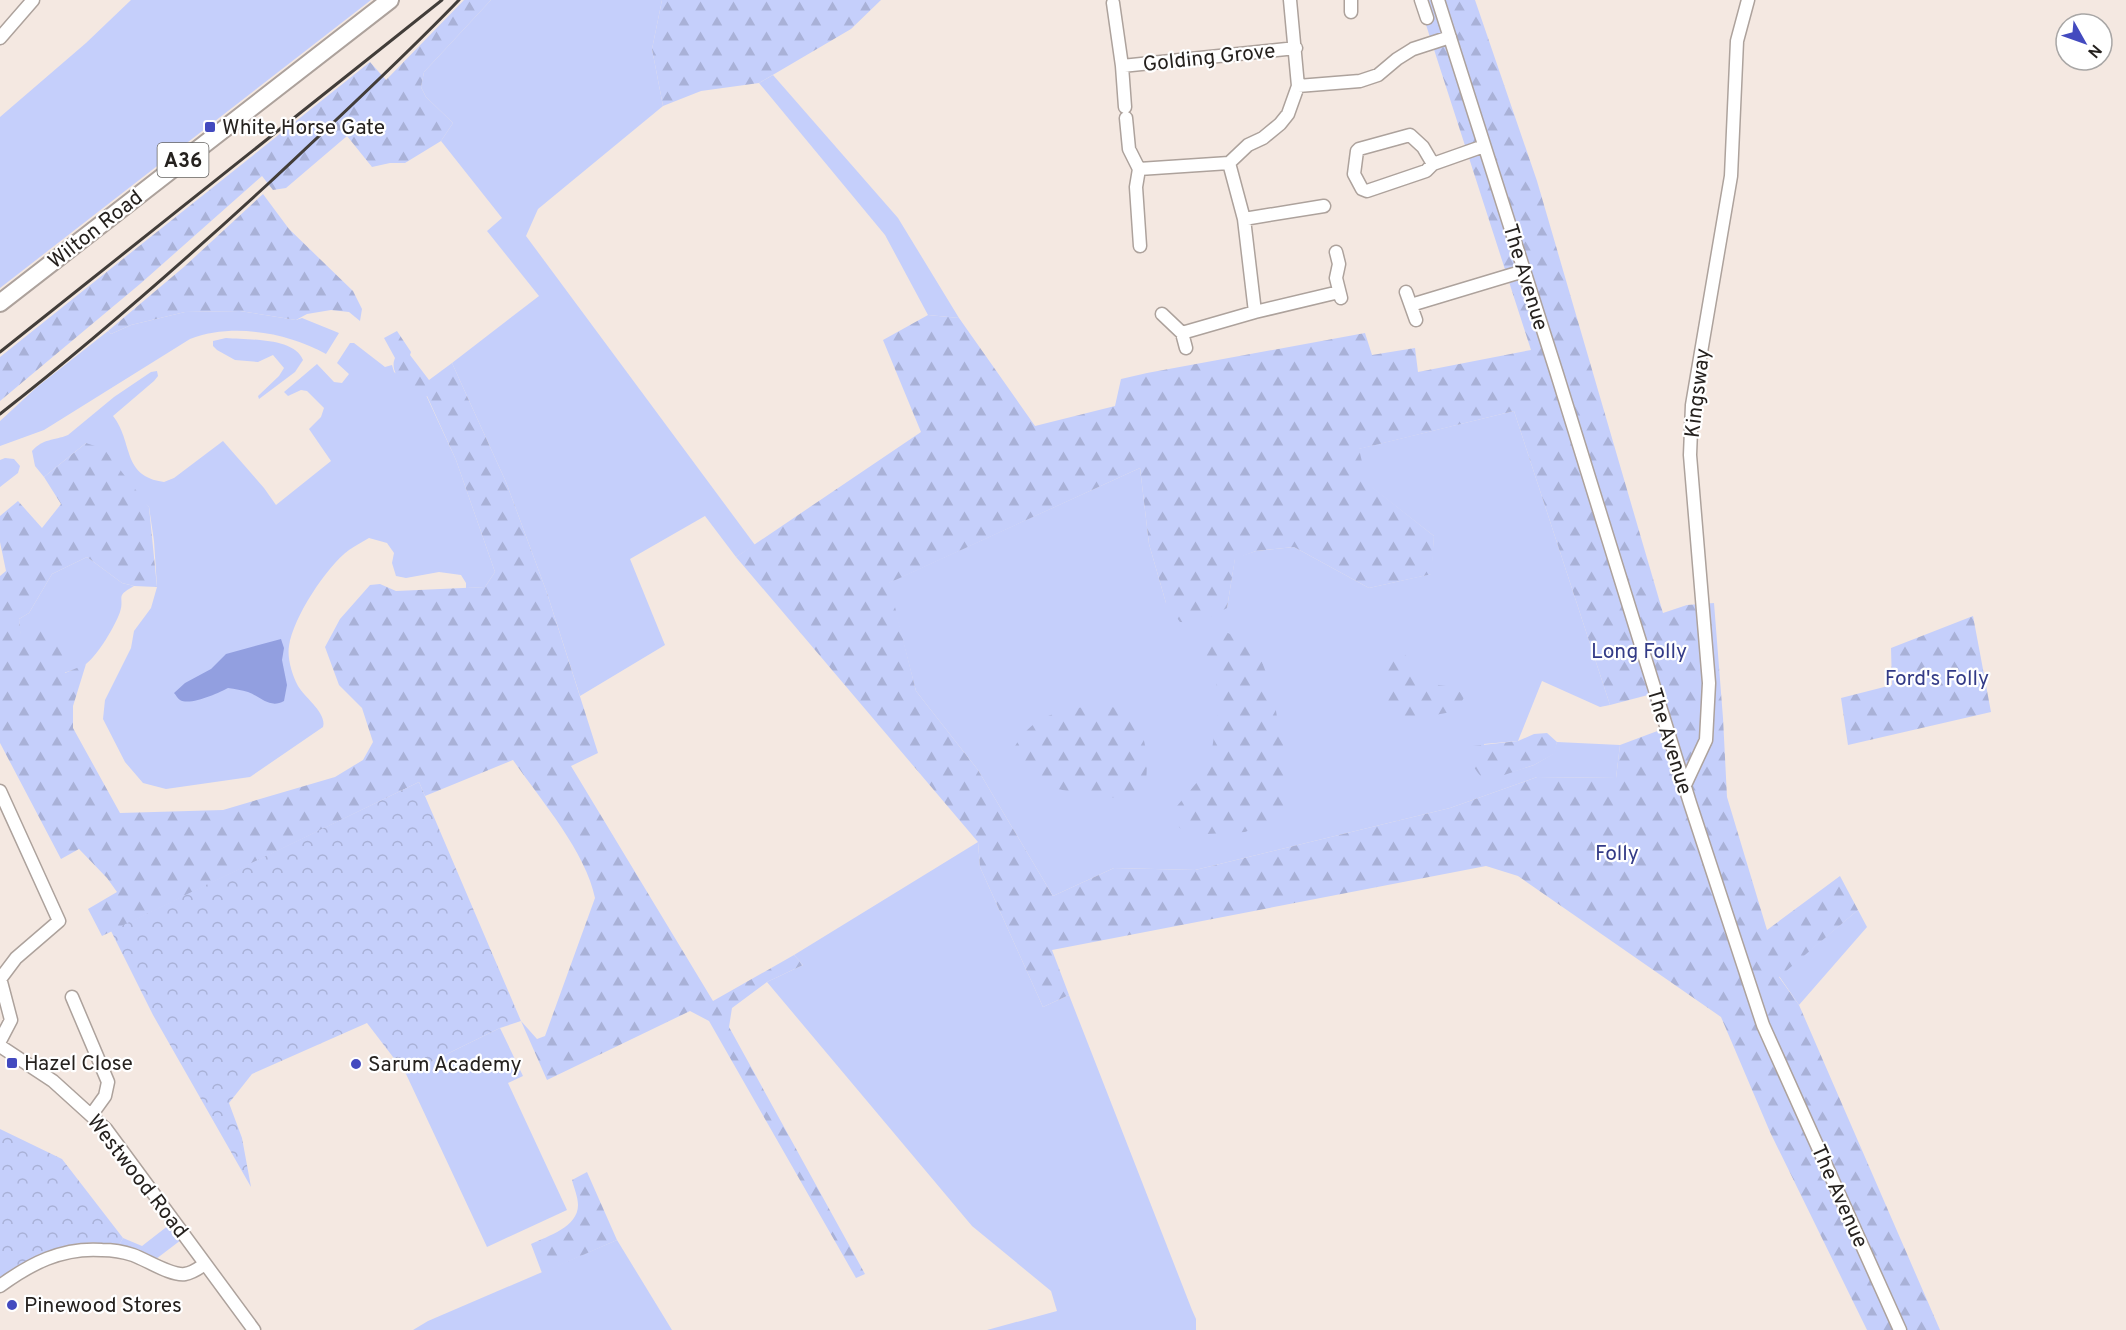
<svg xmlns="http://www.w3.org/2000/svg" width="2126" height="1330" font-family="Overpass,sans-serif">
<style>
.grass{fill:#c5cffb}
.forest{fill:url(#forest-firs);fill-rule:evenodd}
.park{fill:url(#park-crowns)}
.water{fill:#929fe0}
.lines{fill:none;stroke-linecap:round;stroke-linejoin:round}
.minor-casing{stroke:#ada29c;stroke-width:15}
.highway-casing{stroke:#ada29c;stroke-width:20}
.minor{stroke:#fff;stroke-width:12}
.highway{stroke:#fff;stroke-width:16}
.rail{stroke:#423d39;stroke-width:3}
.poi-dot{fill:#434abf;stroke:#fff;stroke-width:2}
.labels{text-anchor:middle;stroke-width:4.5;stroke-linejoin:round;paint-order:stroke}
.shield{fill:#fff;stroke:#666462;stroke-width:1.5}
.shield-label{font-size:20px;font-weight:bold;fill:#25211e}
.street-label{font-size:21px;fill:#25211e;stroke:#fff}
.poi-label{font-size:21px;fill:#25211e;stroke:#fff;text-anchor:start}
.park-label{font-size:21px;fill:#333b87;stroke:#fff}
</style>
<defs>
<pattern id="forest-firs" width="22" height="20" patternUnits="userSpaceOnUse" patternTransform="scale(1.5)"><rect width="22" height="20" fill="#c5cffb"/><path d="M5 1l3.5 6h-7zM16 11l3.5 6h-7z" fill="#a9b1d7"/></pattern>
<pattern id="park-crowns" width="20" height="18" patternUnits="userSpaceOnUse" patternTransform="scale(1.5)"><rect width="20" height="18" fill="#c5cffb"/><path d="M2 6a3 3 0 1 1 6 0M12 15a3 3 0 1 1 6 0" fill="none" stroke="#a9b1d7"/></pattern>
</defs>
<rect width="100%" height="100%" fill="#f4e8e1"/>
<!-- grass -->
<path class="grass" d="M131,0H371L0,288V117L86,43Z
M491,0H662L652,49L663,106L538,209L526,236L755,545L736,557L705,516L630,559L665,645L580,696L547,593L506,482L452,363L539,296L487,231L502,218L441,141L453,123L426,97L421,87L424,72Z
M773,75L898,218L959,318L928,315L885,235L759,83Z
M240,311L296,320L302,318L339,333L326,354C287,332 232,323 190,339L44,430L0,446V421L37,387L108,331L111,334L131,325L185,312Z
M226,338C247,340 294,337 303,360L295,372L259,399L258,396L279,376L284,368L273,355L258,362L235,360L217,350L213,346V341Z
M350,343H354L385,367L392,365L394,372L426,395L456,460L495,572L485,587L466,588V583L461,575L439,572L406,578L396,576L392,563L394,553L387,543L369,538C362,542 355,546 349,550C326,567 293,618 289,646C287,658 292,675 298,686C305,698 327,713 323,727L250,777L166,789L143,783L125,762L103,719L105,700L131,648L134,631L151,608L157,587L154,541L149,507L86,443L44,477L35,466L32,451C44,438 53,441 68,435L114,397L151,372L157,371L158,376L154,381L113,416C134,443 121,476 164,482L174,478L223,441L264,488L276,505L331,461L309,429L321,417L324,408L307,391L301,390L288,396L284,392L317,364L334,382L342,383L349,374L337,363Z
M1514,411L1610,705L1600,707L1542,681L1518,741L1484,744L1486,780L1534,765L1553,754L1557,742L1620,745L1616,778L1537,777L1450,808L1195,870L1114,868L1053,896L978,770L916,691L888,583L1140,468L1149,544L1166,603L1227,608L1235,558L1256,551L1294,547L1369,588L1431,574L1434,536L1366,483L1358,449Z
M5,458L14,459L20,466L18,473L0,487V460Z
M87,557L122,583L134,586C114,597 125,596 120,612C115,626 98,655 86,664C81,668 71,670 64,673L21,642L19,619L29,613L52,574Z
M978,842L980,867L1043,1007L1069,995L1192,1310L1196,1319V1330H987L1057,1311L1051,1291L972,1226L767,982L803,965L794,955Z
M1858,910L1867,927L1799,1005L1779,976Z
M500,1028L523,1076L508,1083L567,1210L487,1247L406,1074Z
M169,1225L181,1240L156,1259L119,1245L123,1238L142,1246Z
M617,1240L672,1330H413L428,1321Z"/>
<!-- forest -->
<path class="forest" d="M464,0H491L424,72L421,87L426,97L453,123L441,141L405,163H390L372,167L347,136L286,188L273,190L262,176L140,284L0,401V357L370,62L386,80Z
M662,0H881L851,29L759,83L701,91L663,106L652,49Z
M1418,0H1475L1537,181L1663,613L1687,605L1714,603L1723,718L1727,797L1767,930L1840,876L1858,910L1779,977L1799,1005L1940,1330H1867L1770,1132L1721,1017L1518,876L1486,866L1052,950L1069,995L1043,1007L980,867L978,842L736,557L921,432L883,340L928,315L959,318L1035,426L1115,406L1121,379L1147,373L1365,333L1372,355L1415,348L1418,372L1531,350ZM1514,411L1610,705L1648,695L1660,730L1620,745L1616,778L1537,777L1450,808L1195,870L1114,868L1053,896L978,770L916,691L889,583L1140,468L1149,544L1166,603L1180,622L1199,623L1227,608L1235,559L1256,551L1294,547L1369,588L1432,574L1434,536L1367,483L1359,449Z
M263,194L289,229L353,291L362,309L360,321L349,312L331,310L307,314L296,320L240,311L185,312L131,325L111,334L108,331L185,266Z
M397,331L411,352L410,355L429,380L452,363L506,482L547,593L598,753L571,766L713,1001L794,955L803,965L767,982L732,1008L729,1027L865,1274L856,1278L709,1021L690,1011L547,1080L521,1021L537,1039L545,1036L595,898C586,852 540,799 513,760L425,796L419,782L102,936L88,909L117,892L107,878L79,849L61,859L0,743V576L6,571L0,542V516L18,501L42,528L61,504L44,477L86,443L104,449L149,507L157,587L134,586L122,583L87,557L52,574L29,613L19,619L22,642L42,629L63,643L65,673L86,664L73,706V728L120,813L223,810L335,777L363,760L373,742L362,708L339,685L325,647L340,619L370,585L380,584L396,591L485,587L495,572L456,460L427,396L418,400C408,388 388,374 395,358L384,338Z
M1973,616L1991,712L1848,745L1841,698L1892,685L1891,648Z
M1216,628L1235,636L1262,662L1273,691L1278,724L1286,756L1289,790L1284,812L1267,823L1245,832L1187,835L1174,822L1177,806L1209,768L1219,705L1216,679L1204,662V644Z
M1386,651H1403L1418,678L1432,684L1453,687L1465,696L1456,711L1404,721H1391C1384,709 1387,700 1393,688C1384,675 1381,667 1386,651Z
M1096,704C1105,706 1117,707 1124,711C1148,728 1148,757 1146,783L1125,797L1098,798L1049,787L1029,769L1018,763L1014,748C1035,712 1058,713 1096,704Z
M1547,733L1557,742L1554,754L1534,765L1486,781C1477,773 1473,767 1469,756L1473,746L1518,741L1534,734Z
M587,1172L617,1240L542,1273L531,1244C548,1236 578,1227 578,1205C578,1197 574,1188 572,1180Z"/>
<!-- park -->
<path class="park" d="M419,782L521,1021L500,1028L406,1074L367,1023L252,1074L229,1103L242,1138L251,1187L153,1015L111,931Z
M0,1129L62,1159L123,1238L119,1245C109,1244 97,1242 86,1243C53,1244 26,1262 0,1279Z"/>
<!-- water -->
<path class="water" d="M281,639L284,648L282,660L287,685L284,701C270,709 261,697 248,692C242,690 235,689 228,688C219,693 190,706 180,700C178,699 176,695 174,693L185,683L211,669L226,654Z"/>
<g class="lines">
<!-- minor casing -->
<g class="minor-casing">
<path id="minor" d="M1351,0V12
M1421,0L1427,18
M1438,0L1557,374L1690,803L1763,1025L1900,1330
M1113,3L1122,66
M0,38L33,0
M1298,86L1360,81L1378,75L1397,59L1413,49L1450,37
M1125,107L1122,66L1296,48
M1126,118L1129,149L1139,169L1229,163L1248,145L1263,138L1280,124L1288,114L1298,86L1290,0
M1229,163L1244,219L1255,312
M1433,164L1423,147L1410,135L1359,149L1357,151L1354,174L1362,189L1367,191L1426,171L1433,164L1484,146
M1139,169L1136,187L1140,246
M1244,219L1324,206
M1336,252L1339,264L1336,278L1341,298
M1406,292L1416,320
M1411,305L1524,271
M1162,314L1182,333L1255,312L1339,292
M1182,333L1186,348
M1685,785L1706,740L1709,683L1690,455L1692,405L1731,176L1737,41L1748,0
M0,791L59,921L16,958L1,978
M0,978L11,1020L0,1041
M72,997L108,1082L105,1096L92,1114
M0,1046L53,1081L106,1129L254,1330
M0,1286C30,1264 62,1247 102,1250C112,1250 124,1252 133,1255C147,1260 171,1276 185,1274C193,1273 199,1268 205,1264"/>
</g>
<!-- highway casing -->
<g class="highway-casing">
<path id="highway" d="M0,303L390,0"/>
</g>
<!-- minor -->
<use href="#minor" class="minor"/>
<!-- highway -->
<use href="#highway" class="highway"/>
<!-- rail -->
<path class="rail" d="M0,352L442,0
M0,414C93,341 182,263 269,183C333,123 398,63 459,0"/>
</g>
<!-- markers -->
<g class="poi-dot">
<rect x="204" y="121" width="12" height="12" rx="3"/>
<rect x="6" y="1057" width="12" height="12" rx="3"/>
<circle cx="356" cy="1064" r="6"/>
<circle cx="12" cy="1305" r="6"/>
</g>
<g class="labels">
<!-- shield labels -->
<rect class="shield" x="157.5" y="143" width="51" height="34" rx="4.5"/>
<g class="shield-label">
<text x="183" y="167">A36</text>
</g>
<!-- street labels -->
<g class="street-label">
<text transform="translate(1209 57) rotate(-6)" y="7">Golding Grove</text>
<text transform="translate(95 229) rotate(-38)" y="7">Wilton Road</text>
<text transform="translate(1526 277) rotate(73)" y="7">The Avenue</text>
<text transform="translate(1697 393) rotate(-83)" y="7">Kingsway</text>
<text transform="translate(1670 741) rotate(73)" y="7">The Avenue</text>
<text transform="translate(138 1176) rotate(52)" y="7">Westwood Road</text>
<text transform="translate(1840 1196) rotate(66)" y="7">The Avenue</text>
</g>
<!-- poi labels -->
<g class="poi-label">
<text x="222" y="134">White Horse Gate</text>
<text x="24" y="1070">Hazel Close</text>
<text x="368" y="1071">Sarum Academy</text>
<text x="24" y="1312">Pinewood Stores</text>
</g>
<!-- park labels -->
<g class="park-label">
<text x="1639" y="658">Long Folly</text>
<text x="1937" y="685">Ford's Folly</text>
<text x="1617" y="860">Folly</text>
</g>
</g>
<!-- north arrow -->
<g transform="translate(2084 42) rotate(130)"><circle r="28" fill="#ffffff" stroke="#a8a6a5" stroke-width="1.5"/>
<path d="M0-4.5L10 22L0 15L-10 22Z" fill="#434abf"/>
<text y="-9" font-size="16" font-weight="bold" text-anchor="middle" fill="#25211e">N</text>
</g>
</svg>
